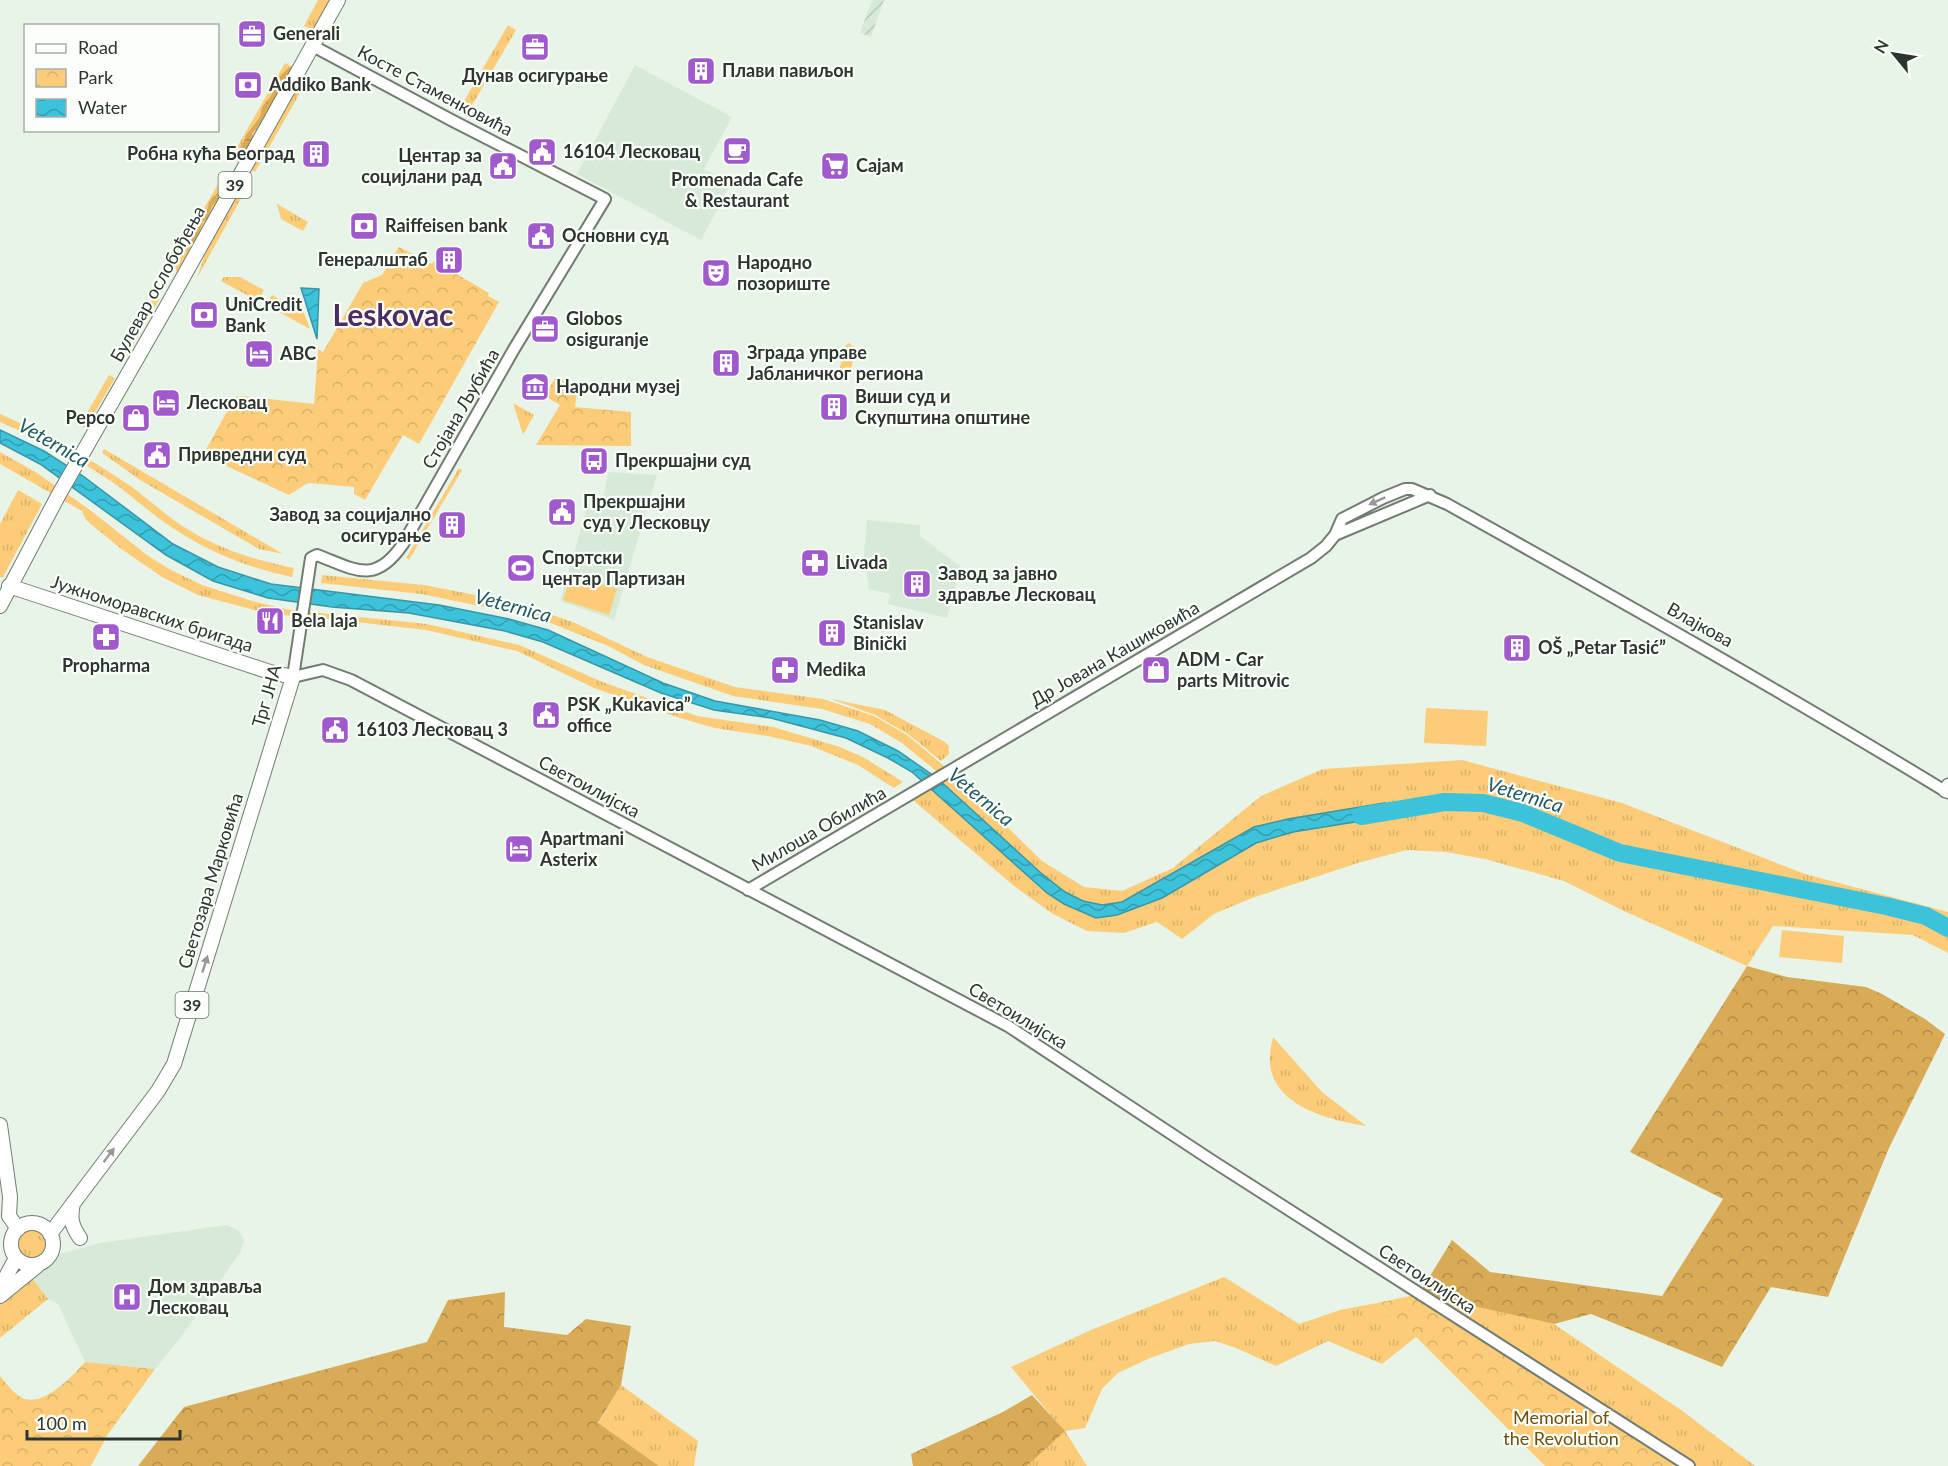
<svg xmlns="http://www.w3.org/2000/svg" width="1948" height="1466" font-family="Lato,sans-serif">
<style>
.built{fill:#d7ead7}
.industrial{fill:url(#industrial-furrows)}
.grass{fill:url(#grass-tufts)}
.forest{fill:url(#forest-crowns)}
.park{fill:url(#park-crowns)}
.garden{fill:#fccc78}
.water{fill:url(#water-waves);stroke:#3897a7;stroke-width:1.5}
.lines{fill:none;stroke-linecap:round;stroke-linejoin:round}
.river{stroke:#3cc2da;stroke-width:18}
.tertiary-casing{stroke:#717d71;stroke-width:14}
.secondary-casing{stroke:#717d71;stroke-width:15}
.primary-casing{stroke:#717d71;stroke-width:16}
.tertiary{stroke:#fff;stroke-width:10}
.secondary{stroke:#fff;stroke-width:12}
.primary{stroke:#fff;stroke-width:14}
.oneway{fill:#979a97}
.labels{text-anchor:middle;stroke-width:4.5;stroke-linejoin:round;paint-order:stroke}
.shield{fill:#fafffa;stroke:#6c716c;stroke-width:1.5}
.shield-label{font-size:16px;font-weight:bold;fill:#2f342f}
.poi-label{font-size:18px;font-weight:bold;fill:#2f342f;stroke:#fafffa;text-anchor:start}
.street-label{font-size:18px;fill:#2f342f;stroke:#fafffa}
.park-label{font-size:18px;fill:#6e4e0c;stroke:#fafffa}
.water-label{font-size:20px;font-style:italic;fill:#235963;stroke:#fafffa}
.town-label{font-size:30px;font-weight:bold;fill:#4d2b63;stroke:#fafffa}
</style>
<defs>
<pattern id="industrial-furrows" width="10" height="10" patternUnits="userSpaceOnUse" patternTransform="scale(1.5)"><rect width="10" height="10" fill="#d7ead7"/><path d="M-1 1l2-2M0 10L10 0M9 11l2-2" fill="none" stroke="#b9c9b9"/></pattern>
<pattern id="grass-tufts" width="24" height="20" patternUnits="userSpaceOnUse" patternTransform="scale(1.5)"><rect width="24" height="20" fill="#fccc78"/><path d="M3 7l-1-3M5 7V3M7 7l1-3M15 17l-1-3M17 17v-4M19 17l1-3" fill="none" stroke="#d8b068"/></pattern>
<pattern id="forest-crowns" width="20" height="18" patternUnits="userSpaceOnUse" patternTransform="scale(1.5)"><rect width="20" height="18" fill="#daab56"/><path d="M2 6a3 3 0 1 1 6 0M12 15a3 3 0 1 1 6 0" fill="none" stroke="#b18c48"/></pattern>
<pattern id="park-crowns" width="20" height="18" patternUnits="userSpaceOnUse" patternTransform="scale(1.5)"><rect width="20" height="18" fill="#fccc78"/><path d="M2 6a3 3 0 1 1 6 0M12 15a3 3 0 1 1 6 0" fill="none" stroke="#d8b068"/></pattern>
<pattern id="water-waves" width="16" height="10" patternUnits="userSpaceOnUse" patternTransform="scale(1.5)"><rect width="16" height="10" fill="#3cc2da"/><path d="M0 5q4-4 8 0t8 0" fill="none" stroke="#339eb1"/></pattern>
</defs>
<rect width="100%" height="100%" fill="#e7f4e7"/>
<!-- built -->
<path class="built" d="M635,65L732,117L704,169L731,183L701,240L577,174Z
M608,472L657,475L614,620L560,601L590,497L603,501Z
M867,520L920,525V536L961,567L947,618L888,604L890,594L869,589L864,554Z
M227,1225L239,1231L244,1240L241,1251L184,1333L155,1369L85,1362L58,1304L48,1299L29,1274L52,1256L100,1243Z"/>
<!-- industrial -->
<path class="industrial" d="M872,0H884L871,37L860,33Z"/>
<!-- grass -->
<path class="grass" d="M318,0H334L315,32L304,26Z
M508,25L516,30L471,107L463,103Z
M285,63L295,68L241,164L231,158Z
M305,75L309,77L255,172L251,169Z
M225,172L234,177L177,278L175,259Z
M244,184L248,186L197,278L207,248Z
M277,204L308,222L303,231L281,219Z
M224,277H240L264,290L258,301L221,281Z
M155,295L160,298L125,358L121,356Z
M272,295L304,313L310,329L266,305Z
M849,343L856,349L850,373L839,371L846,345Z
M109,375L115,378L86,428L80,425Z
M513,403L534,415L523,435Z
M0,414C46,434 91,459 132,487C147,498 160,510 175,521C210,546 252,560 294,568L292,577C244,567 201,549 161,520C146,509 133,497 118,486C82,461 40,439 0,422Z
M104,449L283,554L259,549L140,480L102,453Z
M0,452L37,473L90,510L147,555L171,570L202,585L252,601L290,610L427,624L519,645L600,681L697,716L773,727L840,747L863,757L903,782L894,788L858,765L811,746L768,736L715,728L680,718L594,688L517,651L426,630L303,616L273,615L198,595L162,577L120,548L86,520L82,511L0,464Z
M459,468L462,470L409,560L406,558Z
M18,490L42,504L3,577H0V524Z
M322,575L424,585L522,604L575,623L647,657L735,687L823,699L874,716L907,735L950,771L1042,861L1084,887L1122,891L1173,868L1261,796L1323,769L1462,760L1622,803L1805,874L1948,912V953L1913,935L1773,926L1747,966L1624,911L1564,881L1485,859L1446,852L1407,850L1361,862L1252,898L1214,914L1182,939L1157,922L1124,933L1087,931L1053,914L1014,886L907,795L941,775L902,743L870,724L822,709L733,696L644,665L608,646L538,618L421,594L321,583Z
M831,699L885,710L945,742L949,746V754L941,761L908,734L875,715Z
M1273,1037L1322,1092L1366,1126C1331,1120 1276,1108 1270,1065C1269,1056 1271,1046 1273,1037Z
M18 1244a14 14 0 1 1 28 0a14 14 0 1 1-28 0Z
M29,1274L48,1299L0,1338V1304Z
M1224,1277L1299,1324L1340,1310L1377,1303L1416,1337L1382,1364L1328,1341L1276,1366L1236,1348L1215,1341L1189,1344L1150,1358L1118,1373L1102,1389L1085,1428L1065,1431L1087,1466H1027L1064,1431L1011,1367L1091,1330Z
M1419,1294L1554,1324L1681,1410L1755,1466H1689Z
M621,1385L698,1441L694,1466H659L598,1424Z"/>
<!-- forest -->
<path class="forest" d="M289,67L292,69L283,80L276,99L266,112L263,122L252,133L253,139L241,158H238V151L244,142L246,135L260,117L262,107L271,96L280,76Z
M227,176L230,177V180L219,198L212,206L207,220L203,221L197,238L194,242H191L196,226L205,215L211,199L218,193L220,184Z
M1747,966L1787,977L1866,987L1882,994L1925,1019L1945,1034L1889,1148L1828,1297L1771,1287L1722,1367L1591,1314L1554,1324L1419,1294L1452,1240L1490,1272L1662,1296L1723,1199L1630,1152Z
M505,1292L504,1327L567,1335L586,1319L631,1326L621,1385L598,1423L659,1466H138L184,1407L427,1342L448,1300Z
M1032,1395L1065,1431L1027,1466H913L911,1454L1003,1412Z"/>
<!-- park -->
<path class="park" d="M399,247L432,264L434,261L489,293L488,296L499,302L419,444L403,435L365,500L354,494V487L310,483L306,484L289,495L203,455L235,397L242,396L314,404L318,349L323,352L363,283L382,275Z
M555,378L578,386L575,407L631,412V446L536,445L560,405L545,396Z
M1419,1294L1689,1466H1545L1416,1337L1377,1303Z
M85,1362L155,1369L108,1434L91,1466H0V1376C7,1384 15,1396 25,1399C46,1405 72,1376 85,1362Z"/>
<!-- garden -->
<path class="garden" d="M571,574L617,589L609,615L563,600Z
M1426,708L1488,711L1486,746L1424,743Z
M1782,930L1844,936L1842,963L1779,957Z"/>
<!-- water -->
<path class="water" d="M301,288L319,289L317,339Z
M0,430L44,451L83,476L173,544L218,567L271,584L439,605L509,619L548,630L663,683L715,701L820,720L858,731L898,751L937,778L1041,873L1065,892L1083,901L1102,905L1122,902L1254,827L1288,819L1385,803V817L1293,832L1256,843L1162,898L1117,915L1096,918L1064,904L1047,893L912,772L888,758L846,738L771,718L714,710L661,693L543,642L505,631L409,613L332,607L268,598L213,581L166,555L40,464L0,443Z"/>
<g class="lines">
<!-- river -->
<path class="river" d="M1361,816L1445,802L1483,803L1523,813L1620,853L1886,906L1926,916L1948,928"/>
<!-- tertiary casing -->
<g class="tertiary-casing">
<path id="tertiary" d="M313,46L453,121L605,199L514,349L403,544C375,585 356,570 317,555L311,558L293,677L323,670L351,680L1008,1026L1211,1160L1689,1466
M1335,535L1430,495
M748,890L1311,558L1326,546L1335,535L1342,519L1383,498L1405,489H1412L1447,504C1614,597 1781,691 1945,791"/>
</g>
<!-- secondary casing -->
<g class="secondary-casing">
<path id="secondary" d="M1948,785L1945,791L1948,792"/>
</g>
<!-- primary casing -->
<g class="primary-casing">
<path id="primary" d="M9,586L270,672L293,677L174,1064L158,1091L50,1234
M0,606L58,496L167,306L338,0
M0,1125L10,1197L9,1216L18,1229
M73,1203C70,1218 71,1225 80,1238
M11 1244a21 21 0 1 1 42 0a21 21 0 1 1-42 0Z
M0,1288L16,1258
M0,1296L38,1265"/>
</g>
<!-- tertiary -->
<use href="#tertiary" class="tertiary"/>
<!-- secondary -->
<use href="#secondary" class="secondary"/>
<!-- primary -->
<use href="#primary" class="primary"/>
</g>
<!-- one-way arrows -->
<defs><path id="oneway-solid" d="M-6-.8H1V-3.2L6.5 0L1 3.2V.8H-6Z" transform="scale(1.5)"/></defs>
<g class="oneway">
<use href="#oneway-solid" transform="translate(1377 501) rotate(156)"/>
<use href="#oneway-solid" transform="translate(205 964) rotate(-73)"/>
<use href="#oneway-solid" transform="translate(109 1155) rotate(-53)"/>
</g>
<!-- icons -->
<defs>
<g id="office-square" transform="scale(1.5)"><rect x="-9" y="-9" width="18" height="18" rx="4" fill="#a15acd" stroke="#fafffa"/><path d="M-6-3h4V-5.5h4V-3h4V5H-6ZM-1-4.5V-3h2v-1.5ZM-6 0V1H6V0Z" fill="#fff"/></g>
<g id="building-square" transform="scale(1.5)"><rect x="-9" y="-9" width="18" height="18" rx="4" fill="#a15acd" stroke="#fafffa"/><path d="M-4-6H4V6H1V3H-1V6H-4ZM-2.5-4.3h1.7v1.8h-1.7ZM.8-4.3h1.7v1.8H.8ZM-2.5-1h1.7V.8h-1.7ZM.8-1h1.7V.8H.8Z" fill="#fff"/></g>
<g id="bank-square" transform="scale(1.5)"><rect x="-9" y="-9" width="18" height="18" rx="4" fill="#a15acd" stroke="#fafffa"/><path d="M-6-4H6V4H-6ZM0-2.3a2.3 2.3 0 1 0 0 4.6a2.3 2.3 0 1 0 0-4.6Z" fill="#fff"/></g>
<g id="cafe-square" transform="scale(1.5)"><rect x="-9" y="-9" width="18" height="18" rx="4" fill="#a15acd" stroke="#fafffa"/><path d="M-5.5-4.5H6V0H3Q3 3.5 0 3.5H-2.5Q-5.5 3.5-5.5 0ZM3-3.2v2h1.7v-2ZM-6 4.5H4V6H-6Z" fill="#fff"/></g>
<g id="civic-square" transform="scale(1.5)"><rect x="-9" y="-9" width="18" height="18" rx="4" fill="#a15acd" stroke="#fafffa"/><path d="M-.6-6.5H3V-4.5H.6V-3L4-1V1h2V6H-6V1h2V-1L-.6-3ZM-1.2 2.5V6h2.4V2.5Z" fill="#fff"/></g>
<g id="supermarket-square" transform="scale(1.5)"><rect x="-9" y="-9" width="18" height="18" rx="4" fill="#a15acd" stroke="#fafffa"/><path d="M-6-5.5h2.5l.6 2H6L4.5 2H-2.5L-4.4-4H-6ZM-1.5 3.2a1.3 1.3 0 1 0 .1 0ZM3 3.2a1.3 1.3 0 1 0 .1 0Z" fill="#fff"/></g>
<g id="theatre-square" transform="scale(1.5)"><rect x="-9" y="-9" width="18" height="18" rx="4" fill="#a15acd" stroke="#fafffa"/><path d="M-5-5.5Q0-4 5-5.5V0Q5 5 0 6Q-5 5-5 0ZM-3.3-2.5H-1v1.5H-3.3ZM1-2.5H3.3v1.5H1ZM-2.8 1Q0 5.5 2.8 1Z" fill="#fff"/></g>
<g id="hotel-square" transform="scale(1.5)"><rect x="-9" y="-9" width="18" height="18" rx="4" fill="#a15acd" stroke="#fafffa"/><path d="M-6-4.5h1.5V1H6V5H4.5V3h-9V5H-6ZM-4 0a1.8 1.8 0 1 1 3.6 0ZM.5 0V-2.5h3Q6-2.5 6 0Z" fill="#fff"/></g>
<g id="museum-square" transform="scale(1.5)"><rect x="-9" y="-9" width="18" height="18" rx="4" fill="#a15acd" stroke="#fafffa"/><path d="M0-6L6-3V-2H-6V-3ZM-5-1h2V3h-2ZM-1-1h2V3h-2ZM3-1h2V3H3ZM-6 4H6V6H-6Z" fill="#fff"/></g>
<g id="shop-square" transform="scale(1.5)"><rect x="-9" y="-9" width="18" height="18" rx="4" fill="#a15acd" stroke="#fafffa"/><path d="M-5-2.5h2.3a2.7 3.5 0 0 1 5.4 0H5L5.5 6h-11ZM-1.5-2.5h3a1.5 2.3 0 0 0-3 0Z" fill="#fff"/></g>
<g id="bus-square" transform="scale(1.5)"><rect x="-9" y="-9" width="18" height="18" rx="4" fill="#a15acd" stroke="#fafffa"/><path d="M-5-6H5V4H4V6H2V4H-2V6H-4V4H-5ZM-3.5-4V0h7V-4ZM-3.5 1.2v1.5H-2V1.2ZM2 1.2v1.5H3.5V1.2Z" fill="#fff"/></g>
<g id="pharmacy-square" transform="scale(1.5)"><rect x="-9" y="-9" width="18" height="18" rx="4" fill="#a15acd" stroke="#fafffa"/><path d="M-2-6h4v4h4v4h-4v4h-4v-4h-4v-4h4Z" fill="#fff"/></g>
<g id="stadium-square" transform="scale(1.5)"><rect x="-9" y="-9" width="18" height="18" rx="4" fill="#a15acd" stroke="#fafffa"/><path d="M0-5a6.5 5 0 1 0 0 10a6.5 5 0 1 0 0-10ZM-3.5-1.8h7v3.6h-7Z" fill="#fff"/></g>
<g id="restaurant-square" transform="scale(1.5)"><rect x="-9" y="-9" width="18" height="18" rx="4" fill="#a15acd" stroke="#fafffa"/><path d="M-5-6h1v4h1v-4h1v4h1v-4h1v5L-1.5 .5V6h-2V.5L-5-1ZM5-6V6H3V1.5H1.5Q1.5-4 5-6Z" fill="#fff"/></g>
<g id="hospital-square" transform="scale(1.5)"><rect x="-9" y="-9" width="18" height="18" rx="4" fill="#a15acd" stroke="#fafffa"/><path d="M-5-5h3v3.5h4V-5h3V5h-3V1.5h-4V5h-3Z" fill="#fff"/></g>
</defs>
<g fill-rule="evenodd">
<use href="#office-square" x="252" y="34"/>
<use href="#office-square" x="535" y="47"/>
<use href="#building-square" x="701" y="71"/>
<use href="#bank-square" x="248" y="85"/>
<use href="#cafe-square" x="737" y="151"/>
<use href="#civic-square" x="542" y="152"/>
<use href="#building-square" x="316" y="154"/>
<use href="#civic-square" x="503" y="166"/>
<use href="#supermarket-square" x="835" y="166"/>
<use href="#bank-square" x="364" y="226"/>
<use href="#civic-square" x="541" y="236"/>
<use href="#building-square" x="449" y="260"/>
<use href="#theatre-square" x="716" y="273"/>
<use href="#bank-square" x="204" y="315"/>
<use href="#office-square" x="545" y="329"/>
<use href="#hotel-square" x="259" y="354"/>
<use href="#building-square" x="726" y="363"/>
<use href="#museum-square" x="535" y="387"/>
<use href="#hotel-square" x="166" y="403"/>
<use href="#building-square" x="834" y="407"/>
<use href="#shop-square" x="136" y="418"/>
<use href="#civic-square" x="157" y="455"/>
<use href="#bus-square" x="594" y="461"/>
<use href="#civic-square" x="562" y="512"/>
<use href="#building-square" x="452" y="525"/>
<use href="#pharmacy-square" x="815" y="563"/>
<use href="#stadium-square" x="521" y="568"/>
<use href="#building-square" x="917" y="584"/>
<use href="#restaurant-square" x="270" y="621"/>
<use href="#building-square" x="832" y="633"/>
<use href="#pharmacy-square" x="106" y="637"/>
<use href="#building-square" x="1517" y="648"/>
<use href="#pharmacy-square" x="785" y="670"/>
<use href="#shop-square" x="1156" y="670"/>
<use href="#civic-square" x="546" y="715"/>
<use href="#civic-square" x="335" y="730"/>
<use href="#hotel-square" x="519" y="849"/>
<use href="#hospital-square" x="127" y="1297"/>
</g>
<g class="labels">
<!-- shield labels -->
<g class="shield">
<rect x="218.5" y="172" width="33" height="26" rx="4.5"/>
<rect x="175.5" y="992" width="33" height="26" rx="4.5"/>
</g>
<g class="shield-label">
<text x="235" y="191">39</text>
<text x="192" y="1011">39</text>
</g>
<!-- poi labels -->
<g class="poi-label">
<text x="273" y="40">Generali</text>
<text x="722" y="77">Плави павиљон</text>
<text x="535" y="82" text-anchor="middle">Дунав осигурање</text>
<text x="269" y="91">Addiko Bank</text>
<text x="563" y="158">16104 Лесковац</text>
<text x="295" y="160" text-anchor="end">Робна кућа Београд</text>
<text x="482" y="162" text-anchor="end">Центар за<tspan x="482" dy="21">социјлани рад</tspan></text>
<text x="856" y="172">Сајам</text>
<text x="737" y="186" text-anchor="middle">Promenada Cafe<tspan x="737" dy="21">&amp; Restaurant</tspan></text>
<text x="385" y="232">Raiffeisen bank</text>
<text x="562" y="242">Основни суд</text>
<text x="428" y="266" text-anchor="end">Генералштаб</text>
<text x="737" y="269">Народно<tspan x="737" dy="21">позориште</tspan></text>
<text x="225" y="311">UniCredit<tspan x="225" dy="21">Bank</tspan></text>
<text x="566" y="325">Globos<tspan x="566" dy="21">osiguranje</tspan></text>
<text x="747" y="359">Зграда управе<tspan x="747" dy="21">Јабланичког региона</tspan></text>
<text x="280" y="360">ABC</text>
<text x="556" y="393">Народни музеј</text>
<text x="855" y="403">Виши суд и<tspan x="855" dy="21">Скупштина општине</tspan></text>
<text x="187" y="409">Лесковац</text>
<text x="115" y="424" text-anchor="end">Pepco</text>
<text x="178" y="461">Привредни суд</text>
<text x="615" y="467">Прекршајни суд</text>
<text x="583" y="508">Прекршајни<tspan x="583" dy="21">суд у Лесковцу</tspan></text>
<text x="431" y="521" text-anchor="end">Завод за социјално<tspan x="431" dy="21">осигурање</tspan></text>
<text x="542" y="564">Спортски<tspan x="542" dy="21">центар Партизан</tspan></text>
<text x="836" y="569">Livada</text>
<text x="938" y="580">Завод за јавно<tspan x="938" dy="21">здравље Лесковац</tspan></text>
<text x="291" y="627">Bela laja</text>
<text x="853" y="629">Stanislav<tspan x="853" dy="21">Binički</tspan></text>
<text x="1538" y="654">OŠ „Petar Tasić”</text>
<text x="1177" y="666">ADM - Car<tspan x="1177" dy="21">parts Mitrovic</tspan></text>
<text x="106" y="672" text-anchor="middle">Propharma</text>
<text x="806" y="676">Medika</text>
<text x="567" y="711">PSK „Kukavica”<tspan x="567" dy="21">office</tspan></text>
<text x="356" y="736">16103 Лесковац 3</text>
<text x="540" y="845">Apartmani<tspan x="540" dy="21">Asterix</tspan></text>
<text x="148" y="1293">Дом здравља<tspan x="148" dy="21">Лесковац</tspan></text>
</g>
<!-- street labels -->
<g class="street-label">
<text transform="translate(435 91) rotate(28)" y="6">Косте Стаменковића</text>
<text transform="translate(158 284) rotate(-61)" y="6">Булевар ослобођења</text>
<text transform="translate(461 409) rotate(-60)" y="6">Стојана Љубића</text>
<text transform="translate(152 614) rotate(18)" y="6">Јужноморавских бригада</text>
<text transform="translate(1700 625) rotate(29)" y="6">Влајкова</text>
<text transform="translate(1115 654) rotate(-30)" y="6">Др Јована Кашиковића</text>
<text transform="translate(267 696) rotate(-74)" y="6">Трг ЈНА</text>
<text transform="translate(589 787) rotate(28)" y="6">Светоилијска</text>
<text transform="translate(819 829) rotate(-30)" y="6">Милоша Обилића</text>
<text transform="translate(211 881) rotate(-73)" y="6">Светозара Марковића</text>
<text transform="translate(1018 1016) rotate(31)" y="6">Светоилијска</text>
<text transform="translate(1427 1279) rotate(33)" y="6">Светоилијска</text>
</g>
<!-- park labels -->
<g class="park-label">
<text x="1561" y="1424">Memorial of<tspan x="1561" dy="21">the Revolution</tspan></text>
</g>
<!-- water labels -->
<g class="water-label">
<text transform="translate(54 443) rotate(30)" y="7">Veternica</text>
<text transform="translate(513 606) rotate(15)" y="7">Veternica</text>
<text transform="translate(1525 795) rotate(17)" y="7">Veternica</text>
<text transform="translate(981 797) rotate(40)" y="7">Veternica</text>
</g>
<!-- town labels -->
<g class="town-label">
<text x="393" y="326">Leskovac</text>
</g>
</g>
<!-- legend -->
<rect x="24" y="24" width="195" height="108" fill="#fafffa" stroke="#a9aea9" stroke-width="1.5"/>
<rect x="36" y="44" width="30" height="9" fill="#ffffff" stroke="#a9aea9" stroke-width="1.5"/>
<text x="78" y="54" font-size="18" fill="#2f342f">Road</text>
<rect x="36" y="69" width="30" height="18" fill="url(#park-crowns)" stroke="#a9aea9" stroke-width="1.5"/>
<text x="78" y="84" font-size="18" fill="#2f342f">Park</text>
<rect x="36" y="99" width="30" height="18" fill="url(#water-waves)" stroke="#a9aea9" stroke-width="1.5"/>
<text x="78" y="114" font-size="18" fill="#2f342f">Water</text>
<!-- north arrow -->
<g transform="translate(1894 54) rotate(300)" stroke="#fafffa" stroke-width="4.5" paint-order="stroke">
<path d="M0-4.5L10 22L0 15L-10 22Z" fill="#2f342f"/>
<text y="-9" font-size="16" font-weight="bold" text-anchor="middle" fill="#2f342f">N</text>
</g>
<!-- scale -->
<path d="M27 1430v9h153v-9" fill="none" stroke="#2f342f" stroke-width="3"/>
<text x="36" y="1430" font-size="18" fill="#2f342f" stroke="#fafffa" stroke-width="4.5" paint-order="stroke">100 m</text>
</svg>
